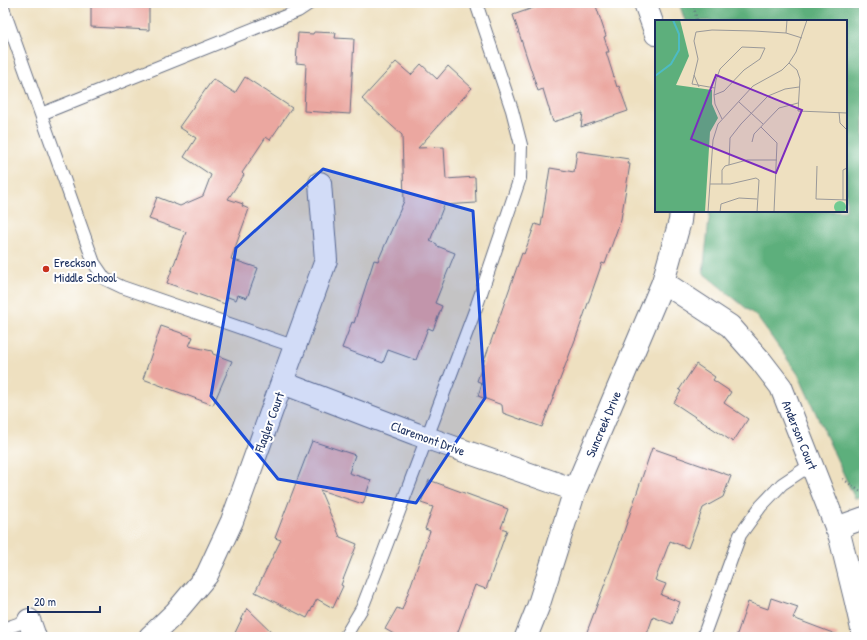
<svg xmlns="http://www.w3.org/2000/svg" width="867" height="640" font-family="'Patrick Hand',sans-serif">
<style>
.forest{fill:#5daf7c;stroke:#3c6f6d}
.building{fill:#eba7a0}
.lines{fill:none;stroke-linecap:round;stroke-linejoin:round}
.service-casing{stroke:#656d80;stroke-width:14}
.minor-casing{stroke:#656d80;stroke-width:24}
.tertiary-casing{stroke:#656d80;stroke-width:24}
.path{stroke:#656d80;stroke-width:2.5;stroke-dasharray:1 3;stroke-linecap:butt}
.service{stroke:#fff;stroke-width:12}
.minor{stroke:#fff;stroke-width:22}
.tertiary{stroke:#fff;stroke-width:22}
.marked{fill:#1d4ed8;fill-opacity:0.2;stroke:#1d4ed8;stroke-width:3;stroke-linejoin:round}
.poi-dot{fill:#c8321e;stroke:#fff;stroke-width:1.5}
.labels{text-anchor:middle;stroke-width:4;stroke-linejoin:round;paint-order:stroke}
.poi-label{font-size:13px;fill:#1b2f5e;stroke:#fff;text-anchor:start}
.street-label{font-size:13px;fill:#1b2f5e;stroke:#fff}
.inset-river{fill:none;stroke:#4dbbc4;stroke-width:2}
.inset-road{fill:none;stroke:#9a9999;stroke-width:1}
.view{fill:#7b2cbf;fill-opacity:0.15;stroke:#7b2cbf;stroke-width:2}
.inset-edge{fill:none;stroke:#1b2f5e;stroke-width:2}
</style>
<rect width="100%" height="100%" fill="#fff"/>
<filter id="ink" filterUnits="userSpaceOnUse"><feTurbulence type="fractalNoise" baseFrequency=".025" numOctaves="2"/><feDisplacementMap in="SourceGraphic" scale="8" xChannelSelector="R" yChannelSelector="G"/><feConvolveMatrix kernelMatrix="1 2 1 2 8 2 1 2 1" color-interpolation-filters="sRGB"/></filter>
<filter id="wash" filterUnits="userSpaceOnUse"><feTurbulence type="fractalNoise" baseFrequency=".012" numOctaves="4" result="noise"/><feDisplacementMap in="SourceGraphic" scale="16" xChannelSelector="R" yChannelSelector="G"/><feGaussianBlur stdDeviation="0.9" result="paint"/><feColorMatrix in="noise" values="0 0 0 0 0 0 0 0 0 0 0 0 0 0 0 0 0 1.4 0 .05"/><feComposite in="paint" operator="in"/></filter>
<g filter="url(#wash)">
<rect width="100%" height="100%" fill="#eee0c0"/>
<!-- forest -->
<path class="forest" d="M679,3H864V497L855,499L798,374L757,317L703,273L710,211H846V21H685Z"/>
<g id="blocks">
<!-- building -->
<path class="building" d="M91,3H149V30L91,27Z
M535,3H595L606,36L604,37L609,52H606L617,87L619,86L628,111L581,127L583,113L553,122L543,89L538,91L513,15L536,7Z
M314,32L336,33L335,38L354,39L350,114L304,111L306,64L296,63L298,33L313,34Z
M396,62L411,75L421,64L437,79L448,66L472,88L418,148L444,147L446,179L475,177L476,203L444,205L430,241L437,244V246L455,253L435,303L442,306L433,330L428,328L416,360L388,350L383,363L342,348L352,322L354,323L374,260L378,261L404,201L402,135L362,99Z
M245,77L292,108L270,140L266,137L242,173L244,175L228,199L243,204L242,206L249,209L231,259L258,268L247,298L238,295L236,300L228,297L225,304L167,283L186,232L149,219L157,197L180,206L203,196L211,175L184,157L196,138L179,127L213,79L235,93Z
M577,151L629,159L628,164H630L621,219L605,264L602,263L578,332L542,427L503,413L502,405L478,396L482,383L477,381L522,253L524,254L535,224L541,226L550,168L574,172Z
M161,326L193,337L189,346L212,351L213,354L232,361L213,405L143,379Z
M696,364L715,377L713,380L731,392L724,403L748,419L733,442L674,403L681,391L679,390Z
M312,441L355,455L349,473L371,480L363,504L320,490L340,537L357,544L341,585L343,586L333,608L317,599L307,618L255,592L281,540L275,538Z
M652,448L731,476L723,497L703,508L688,548L670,541L655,580L666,584L661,595L680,602L672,624L653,617L646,637H585L619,546Z
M429,480L508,509L501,528L507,530L486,589L475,585L456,637H399L385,629L397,608L402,610L430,531L425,529L433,507L421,503Z
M771,598L798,607L793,618L838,635L837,637H736L748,602L768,609Z
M247,608L277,637H233Z"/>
</g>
</g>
<g filter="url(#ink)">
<use href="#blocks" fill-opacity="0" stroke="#656d80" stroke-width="1"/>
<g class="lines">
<!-- service casing -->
<g class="service-casing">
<path id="service" d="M3,8L94,263L105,279L122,287L296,347
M41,114L298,11L310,3
M3,629L29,620
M345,637L362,608L383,554L477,305L520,178L521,145L512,110L476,3
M703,637L740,535L761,506L782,484L812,464"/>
</g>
<!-- minor casing -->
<g class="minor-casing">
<path id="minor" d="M663,282L730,326L761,361L781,387L840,537L855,598L862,629V637
M283,383L416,434L575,490
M836,528L864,518
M29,620L35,637
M150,637L175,613L207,575L232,521L326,260L320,183"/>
</g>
<!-- tertiary casing -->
<g class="tertiary-casing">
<path id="tertiary" d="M645,3L656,34
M526,637L538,607L575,490L663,282L680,221L681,211"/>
</g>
<!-- path -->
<path class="path" d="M693,3L697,21
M843,479L864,494"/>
<!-- service -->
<use href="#service" class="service"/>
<!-- minor -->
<use href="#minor" class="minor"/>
<!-- tertiary -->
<use href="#tertiary" class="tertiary"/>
</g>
</g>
<!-- marked area -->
<path class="marked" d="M323,169L473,211L485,398L416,503L278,479L211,396L236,248Z"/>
<!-- markers -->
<circle class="poi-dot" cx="46" cy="269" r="4"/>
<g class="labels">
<!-- poi labels -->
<g class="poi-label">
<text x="54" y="267">Ereckson<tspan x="54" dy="15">Middle School</tspan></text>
</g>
<!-- street labels -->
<g class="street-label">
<text transform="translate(269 422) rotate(-70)" y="5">Flagler Court</text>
<text transform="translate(603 424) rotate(-67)" y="5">Suncreek Drive</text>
<text transform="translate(800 435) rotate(68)" y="5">Anderson Court</text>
<text transform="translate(428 438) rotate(20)" y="5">Claremont Drive</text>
</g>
</g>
<!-- overview -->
<g transform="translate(655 20)">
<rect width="192" height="192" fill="#eee0c0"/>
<path d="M179 187a6 6 0 1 1 12 0a6 6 0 1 1-12 0Z" fill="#72cb92"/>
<path d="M0,0H25L34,36L21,65L57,70V84L63,98L55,112L50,192H0Z" fill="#5daf7c"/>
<path class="inset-river" d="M0,56L16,44L24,30V14L18,0"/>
<path class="inset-road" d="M131,13L132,0M134,43L142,50L145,59L143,91L192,93M39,55L44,67M60,68L37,64L43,39L39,21L41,12L57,10L99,11L131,13L147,18M59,75L69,71L89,50L105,39L110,28L87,27L65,49L61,60L60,67L59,75L60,84L67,99M84,82L108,104M184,92L185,103L192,110M106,107L122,123L119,192M97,122L99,114L124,88L143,83M74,145L75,118L86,104L113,76L130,69L144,67M162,146L161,179L192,180M55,164H75L101,158L104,160L102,192M67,164V150L70,146L92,140H122M188,180V150L192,148M53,192L58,120L63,104L98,66L127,50L134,43L141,32L152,0M65,192L66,184L84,178L102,179"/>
<path class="view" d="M61,55L147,90L121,153L36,119Z"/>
<rect width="192" height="192" class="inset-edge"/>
</g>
<!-- margin -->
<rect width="867" height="640" fill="none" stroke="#fff" stroke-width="16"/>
<!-- scale -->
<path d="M28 606v6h72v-6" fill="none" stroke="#1b2f5e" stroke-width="2"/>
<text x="34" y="606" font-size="12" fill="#1b2f5e" stroke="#ffffff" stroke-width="3" paint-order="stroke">20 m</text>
</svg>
